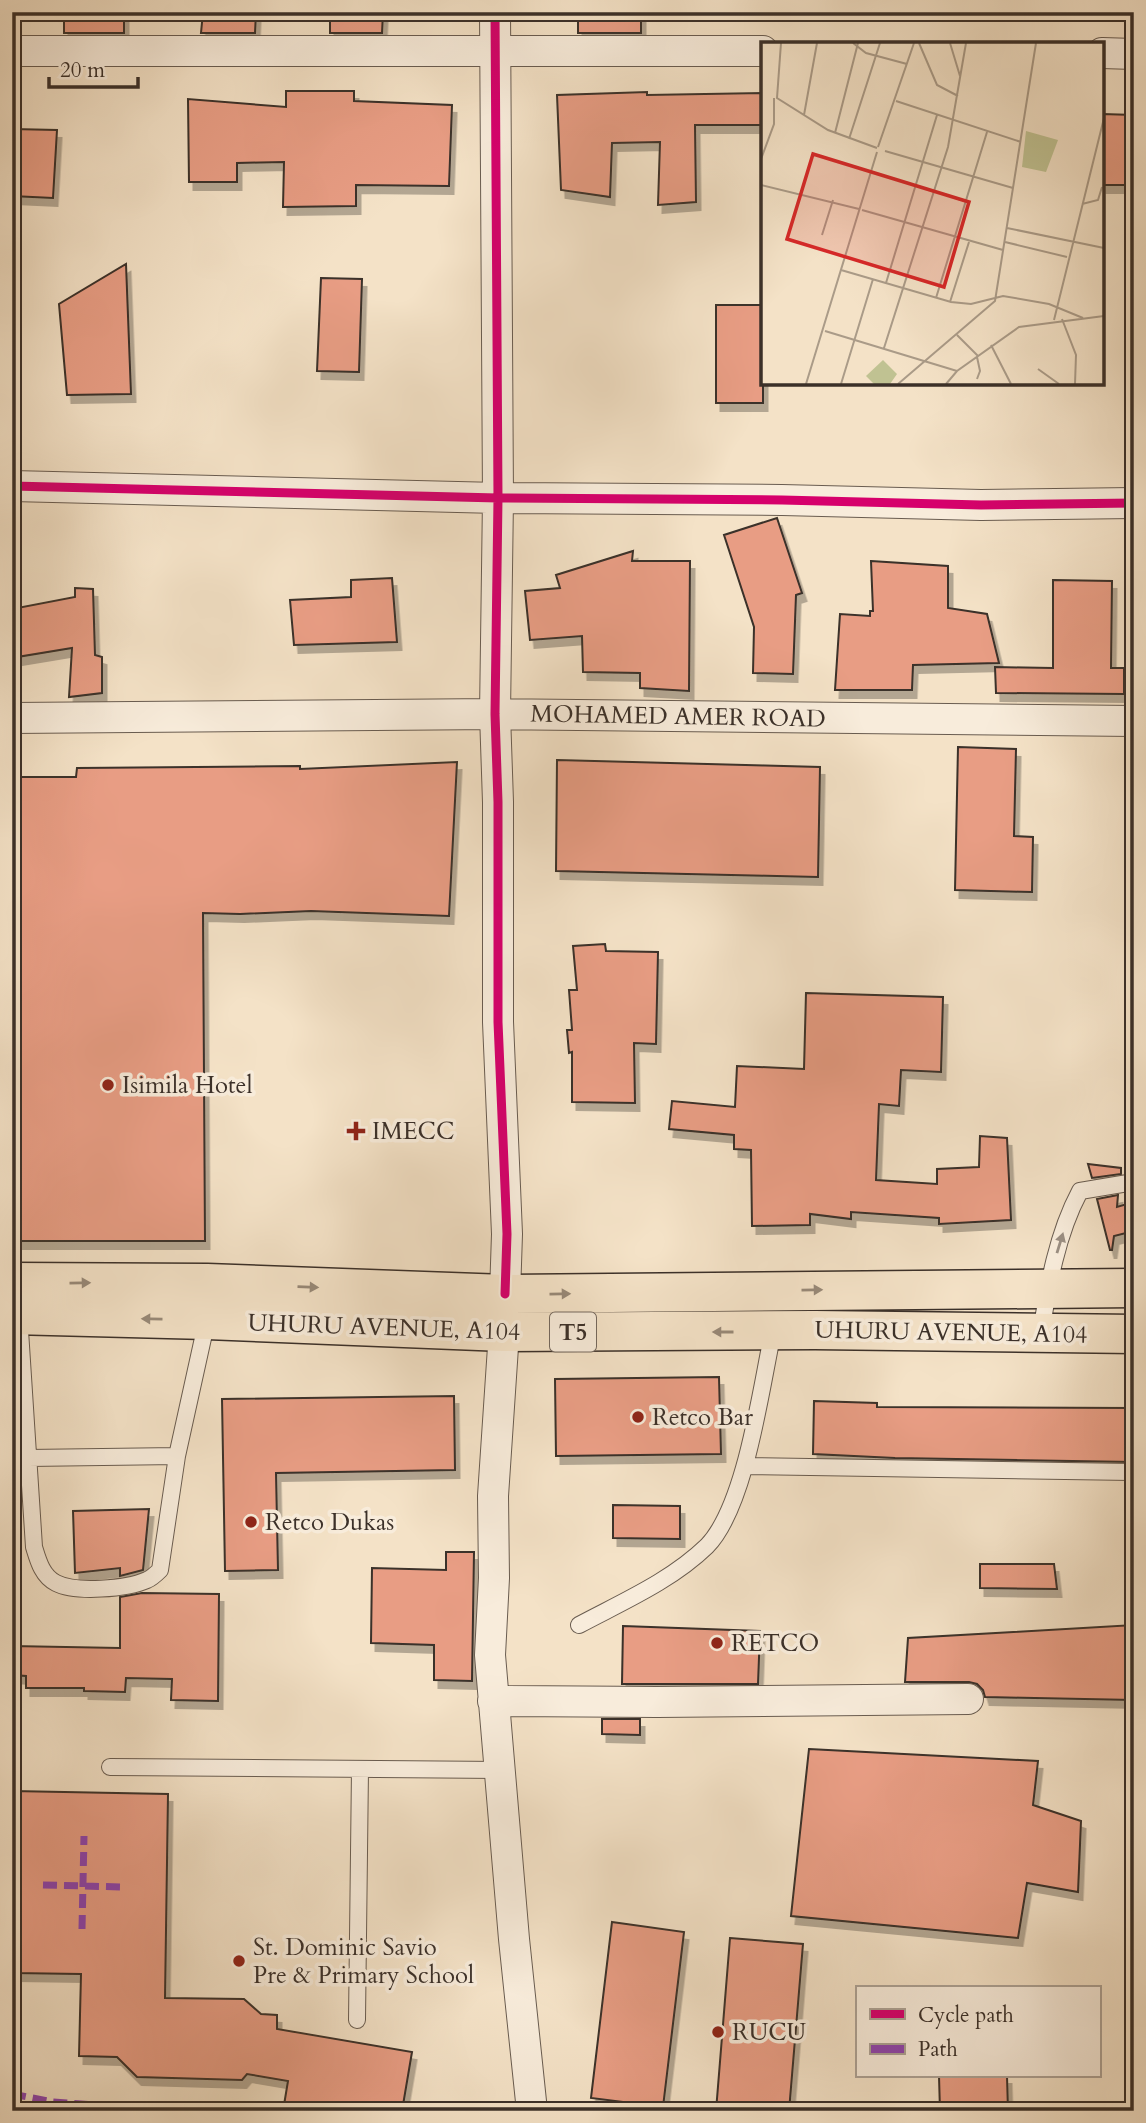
<svg xmlns="http://www.w3.org/2000/svg" width="1146" height="2123" font-family="Cardo,serif">
<style>
.building{fill:#e89d84;stroke:#3b3029;stroke-width:2;filter:url(#shadow)}
.lines{fill:none;stroke-linecap:round;stroke-linejoin:round}
.lane-casing{stroke:#695c50;stroke-width:18}
.street-casing{stroke:#695c50;stroke-width:32}
.highway-casing{stroke:#3b3029;stroke-width:41}
.lane{stroke:#f8ecdb;stroke-width:16}
.street{stroke:#f8ecdb;stroke-width:30}
.highway{stroke:#f4e2c7;stroke-width:38}
.quiet{stroke:#8e44ad;stroke-width:7;stroke-dasharray:14 7;stroke-linecap:butt}
.cycleway-casing{stroke:#f8ecdb;stroke-width:13}
.cycleway{stroke:#d6006c;stroke-width:9}
.oneway{fill:#9a8e82}
.oneway2{fill:#988978}
.poi-dot{fill:#8f2418;stroke:#f8ecdb;stroke-width:2.5}
.labels{text-anchor:middle;stroke-width:7;stroke-linejoin:round;paint-order:stroke}
.shield{fill:#f8ecdb;stroke:#74685e;stroke-width:2}
.shield-label{font-size:23px;font-weight:bold;fill:#3b3029}
.street-label{font-size:24px;fill:#3b3029;stroke:#f8ecdb}
.poi-label{font-size:24px;fill:#3b3029;stroke:#f8ecdb;text-anchor:start}
.inset-road{fill:none;stroke:#aa9b88;stroke-width:2}
.view{fill:#d62828;fill-opacity:0.15;stroke:#d62828;stroke-width:3.5}
.inset-edge{fill:none;stroke:#3b3029;stroke-width:3.5}
</style>
<defs>
<filter id="shadow"><feDropShadow dx="4.5" dy="8" stdDeviation="0" flood-color="#0004"/></filter>
</defs>
<rect width="100%" height="100%" fill="#f4e2c7"/>
<filter id="stains"><feTurbulence type="fractalNoise" baseFrequency=".00286" numOctaves="4"/><feColorMatrix values="0 0 0 0 .2 0 0 0 0 .09 0 0 0 0 .02 0 0 0 .5 -.17"/></filter>
<radialGradient id="worn" r=".72"><stop offset=".6" stop-color="#630" stop-opacity="0"/><stop offset="1" stop-color="#630" stop-opacity=".3"/></radialGradient>
<!-- building -->
<path class="building" d="M64,12H124V33H64Z
M203,12H256L255,33H201Z
M330,12H383L382,33H330Z
M578,12H641V33H578Z
M286,91H354V101L452,105L449,186L356,185V206L283,207L284,162L237,163V182H189L188,99L286,107Z
M647,92V95L763,93V125H695L696,202L658,205L660,142L612,143L610,197L561,190L557,95Z
M1102,114L1134,115V185H1102Z
M12,129L57,130L53,198L12,196Z
M126,264L131,394L67,395L59,304Z
M321,278L362,279L359,372L317,371Z
M716,305H763V403H716Z
M777,518L802,593L796,595L793,674L753,673L754,627L724,535Z
M633,551L632,561H690L689,691L640,688V673L583,672L582,636L530,640L525,591L560,588L556,575Z
M871,561L948,566V608L987,614L999,663L913,665L912,690H835L840,614L870,616V611H873Z
M392,578L397,642L294,645L290,600L351,597V580Z
M1053,580L1112,581L1111,668H1124V694L996,693L995,667L1053,668Z
M75,588L93,589L95,655L102,657V693L69,697L72,648L17,657L12,640V609L75,597Z
M958,747L1016,749L1014,836L1033,837L1032,892L955,890Z
M557,760L820,767L818,877L556,871Z
M457,762L449,916L311,911L240,914L203,913L205,1241H12V777H76L77,768L300,766V769Z
M605,944L606,951L658,952L656,1044L634,1043L635,1103L572,1102V1052L569,1053L567,1030H572L569,990H577L573,946Z
M806,993L943,997L941,1072L901,1070L899,1106L879,1104L876,1180L937,1184V1169L979,1167L980,1136L1007,1138L1011,1220L939,1224V1218L851,1212V1219L810,1214V1225L752,1226L751,1150L734,1149V1135L669,1129L672,1101L735,1107L737,1066L804,1069Z
M1088,1164L1121,1168V1174L1092,1178Z
M1118,1195L1117,1207L1134,1202V1231L1114,1236L1112,1250H1110L1097,1199Z
M719,1377L721,1454L556,1456L555,1379Z
M454,1396L455,1470L276,1473L278,1570L225,1571L222,1399Z
M814,1401L877,1403V1407L1134,1408V1462L895,1458L813,1454Z
M613,1505L680,1506V1539L613,1538Z
M149,1509L143,1570L120,1576V1568L75,1573L73,1511Z
M446,1552H474L472,1681L434,1680V1645L371,1643L372,1568L446,1570Z
M980,1564H1054L1057,1589L980,1588Z
M142,1593L219,1594L218,1701L171,1700L172,1679L126,1678L125,1692L84,1691V1688H26V1676L12,1675V1646L120,1648V1597Z
M1134,1625V1700L985,1697L983,1690L977,1684L969,1682H905L908,1638Z
M623,1626L760,1631L758,1684H622Z
M602,1719H640V1735L602,1734Z
M809,1749L1038,1761L1033,1805L1081,1821L1078,1892L1027,1883L1018,1938L791,1916Z
M12,1791L168,1794L165,1998L244,1999L261,2014L277,2015V2029L412,2052L402,2111H283L288,2081L247,2074L242,2080L137,2077L117,2057L79,2056L81,1974L12,1973Z
M612,1922L684,1932L663,2107L591,2098Z
M730,1938L803,1944L789,2111H716Z
M939,2076H1007L1008,2111H940Z"/>
<g class="lines">
<!-- lane casing -->
<g class="lane-casing">
<path id="lane" d="M19,1315L34,1547C38,1560 42,1576 56,1583C75,1593 127,1589 147,1580C152,1578 156,1574 160,1570L177,1456L207,1320
M1041,1334C1048,1285 1057,1234 1080,1191L1134,1182
M28,1458L177,1456
M745,1466L1131,1472
M579,1625C622,1602 671,1581 707,1546C746,1506 761,1387 773,1332
M110,1767L501,1770
M357,2020L360,1769"/>
</g>
<!-- street casing -->
<g class="street-casing">
<path id="street" d="M495,12L498,498L495,714L498,802V1022L507,1234L505,1294
M12,51H763
M1102,53L1134,54
M12,486L498,498L782,500L981,505L1134,503
M12,718L495,714L1134,721
M504,1332L493,1496L494,1578L490,1655L514,1939L532,2111
M493,1701L657,1702L968,1699"/>
</g>
<!-- highway casing -->
<g class="highway-casing">
<path id="highway" d="M12,1282L207,1283L505,1294L1134,1288
M12,1315L207,1320L504,1332L815,1330L1134,1334"/>
</g>
<!-- lane -->
<use href="#lane" class="lane"/>
<!-- street -->
<use href="#street" class="street"/>
<!-- highway -->
<use href="#highway" class="highway"/>
<!-- quiet -->
<path class="quiet" d="M43,1885L124,1887
M82,1929L84,1836
M12,2094L53,2102L174,2111"/>
<!-- cycleway casing -->
<g class="cycleway-casing">
<path id="cycleway" d="M495,12L498,498L495,714L498,802V1022L507,1234L505,1294
M12,486L498,498L782,500L981,505L1134,503"/>
</g>
<!-- cycleway -->
<use href="#cycleway" class="cycleway"/>
</g>
<!-- one-way arrows -->
<defs><path id="oneway-solid" d="M-6-.8H1V-3.2L6.5 0L1 3.2V.8H-6Z" transform="scale(1.75)"/></defs>
<use class="oneway" href="#oneway-solid" transform="translate(1060 1243) rotate(-73)"/>
<g class="oneway2">
<use href="#oneway-solid" transform="translate(80 1283) rotate(-1)"/>
<use href="#oneway-solid" transform="translate(308 1287) rotate(2)"/>
<use href="#oneway-solid" transform="translate(812 1290) rotate(-1)"/>
<use href="#oneway-solid" transform="translate(560 1294) rotate(-1)"/>
<use href="#oneway-solid" transform="translate(152 1319) rotate(-179)"/>
<use href="#oneway-solid" transform="translate(723 1332) rotate(180)"/>
</g>
<!-- markers -->
<g class="poi-dot">
<circle cx="108" cy="1085" r="7"/>
<path d="M352.5 1120.5h7v7h7v7h-7v7h-7v-7h-7v-7h7z"/>
<circle cx="638" cy="1417" r="7"/>
<circle cx="251" cy="1522" r="7"/>
<circle cx="717" cy="1643" r="7"/>
<circle cx="239" cy="1961" r="7"/>
<circle cx="718" cy="2032" r="7"/>
</g>
<g class="labels">
<!-- shield labels -->
<rect class="shield" x="550" y="1312.5" width="46" height="39" rx="5"/>
<g class="shield-label">
<text x="573" y="1340">T5</text>
</g>
<!-- street labels -->
<g class="street-label">
<text transform="translate(678 716) rotate(1)" y="8">MOHAMED AMER ROAD</text>
<text transform="translate(384 1327) rotate(2)" y="8">UHURU AVENUE, A104</text>
<text transform="translate(951 1332) rotate(1)" y="8">UHURU AVENUE, A104</text>
</g>
<!-- poi labels -->
<g class="poi-label">
<text x="122" y="1093">Isimila Hotel</text>
<text x="372" y="1139">IMECC</text>
<text x="652" y="1425">Retco Bar</text>
<text x="265" y="1530">Retco Dukas</text>
<text x="731" y="1651">RETCO</text>
<text x="253" y="1955">St. Dominic Savio<tspan x="253" dy="28">Pre &amp; Primary School</tspan></text>
<text x="732" y="2040">RUCU</text>
</g>
</g>
<!-- overview -->
<g transform="translate(761 42)">
<rect width="343" height="343" fill="#f4e2c7"/>
<path d="M265,89L297,98L285,130L261,125ZM122,318L136,332L129,342H113L105,334Z" fill="#c0c292"/>
<path class="inset-road" d="M20,1L16,56L67,88L116,106M92,1L105,11L146,22M158,1L176,43L197,54M189,1L199,34M135,59L260,100M43,73L56,1M74,91L97,1M88,97L119,1M117,105L153,1M124,109L252,146M0,117L13,82V56M0,143L98,167M321,162L337,158L341,145M101,168L242,208M246,186L343,206M61,193L72,158M244,200L306,215M80,228L190,260L210,262L242,254L288,262L322,276M125,241L176,73M175,256L226,90M189,260L208,200M301,277L315,313L314,342M293,278L343,76M64,289L196,329M196,293L217,314M230,303L250,342M123,306L187,105L205,1M277,327L298,342M216,337L219,329L216,315M45,342L116,110M80,342L112,237M137,342L234,259L275,1M185,342L196,329L258,285L343,274"/>
<path class="view" d="M52,112L208,160L183,245L26,197Z"/>
<rect width="343" height="343" class="inset-edge"/>
</g>
<!-- margin -->
<rect width="1146" height="2123" fill="none" stroke="#f4e2c7" stroke-width="42"/>
<rect x="14" y="14" width="1118" height="2095" fill="none" stroke="#3b3029" stroke-width="3.5"/>
<rect x="21" y="21" width="1104" height="2081" fill="none" stroke="#3b3029" stroke-width="2"/>
<!-- legend -->
<rect x="856" y="1986" width="245" height="91" fill="#f8ecdb" stroke="#aca194" stroke-width="2"/>
<rect x="870" y="2009" width="35" height="10" fill="#d6006c" stroke="#aca194" stroke-width="2"/>
<text x="918" y="2022" font-size="21" fill="#3b3029">Cycle path</text>
<rect x="870" y="2044" width="35" height="10" fill="#8e44ad" stroke="#aca194" stroke-width="2"/>
<text x="918" y="2056" font-size="21" fill="#3b3029">Path</text>
<!-- scale -->
<path d="M49 77v10h89v-10" fill="none" stroke="#3b3029" stroke-width="3.5"/>
<text x="60" y="77" font-size="21" fill="#3b3029" stroke="#f8ecdb" stroke-width="5" paint-order="stroke">20 m</text>
<rect width="100%" height="100%" filter="url(#stains)"/>
<rect width="100%" height="100%" fill="url(#worn)"/>
</svg>
